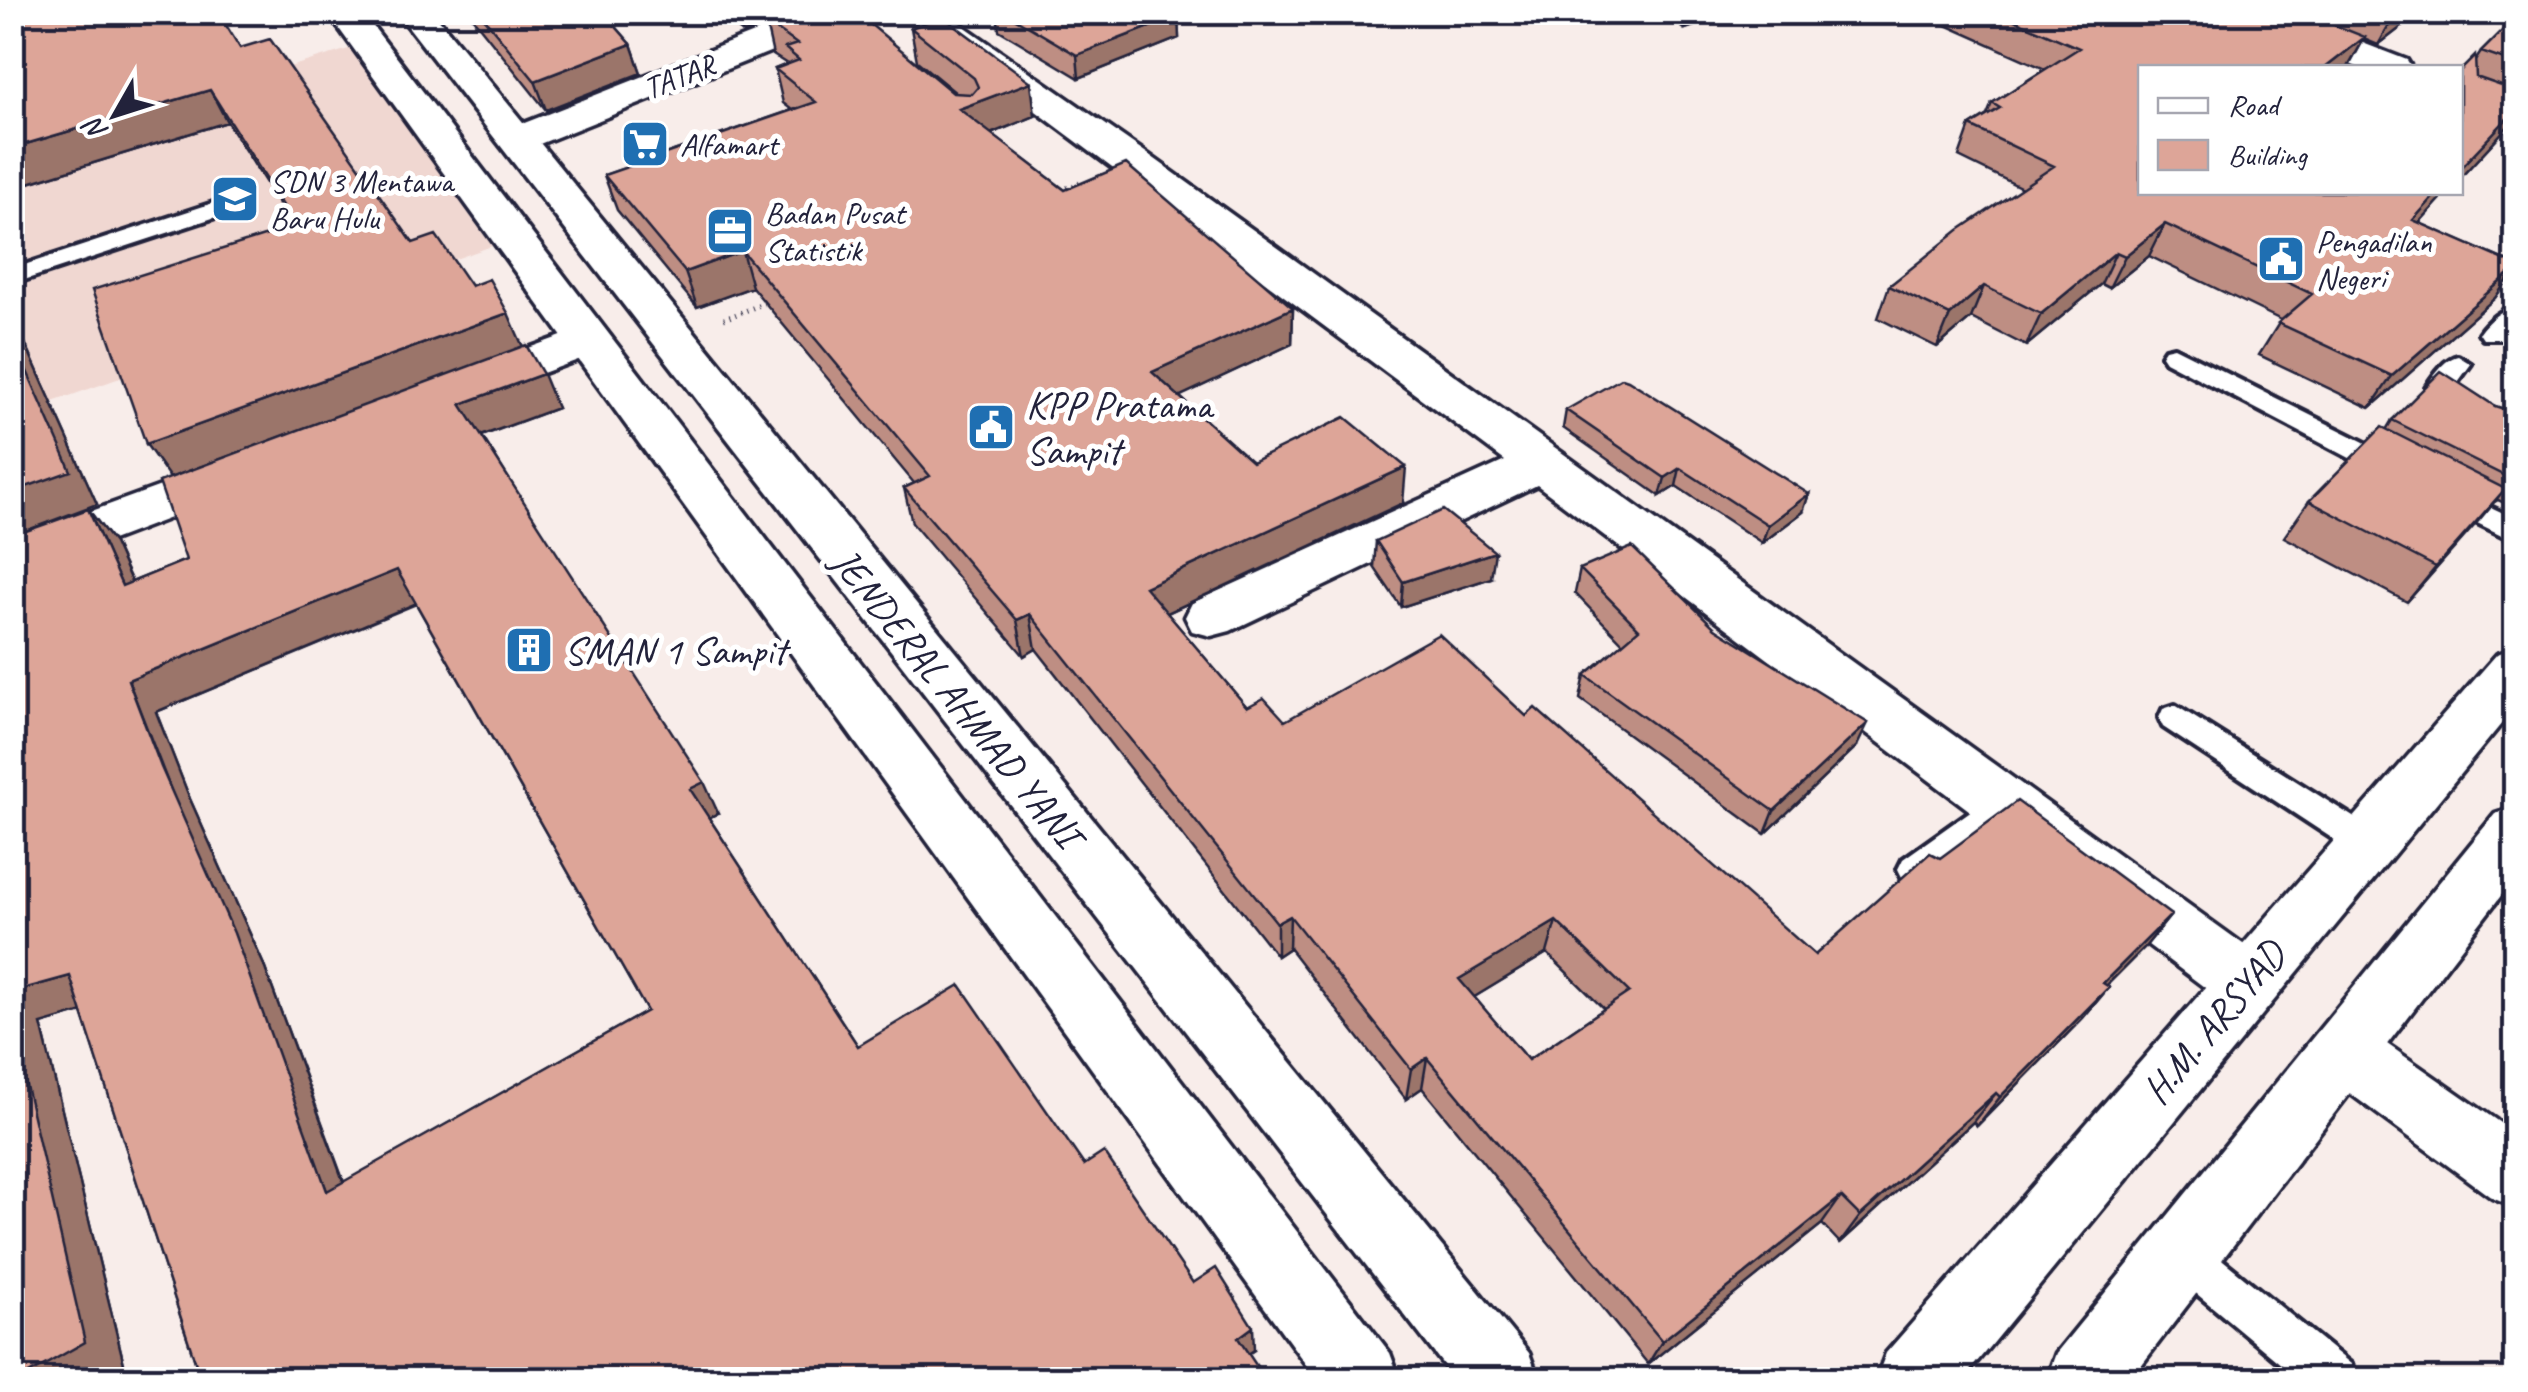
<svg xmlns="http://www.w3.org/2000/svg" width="2528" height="1392" font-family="Caveat,sans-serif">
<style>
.built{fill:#f0d7d1}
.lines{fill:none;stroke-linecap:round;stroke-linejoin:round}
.lane-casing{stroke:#22223b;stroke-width:8}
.street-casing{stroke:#22223b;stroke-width:7}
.secondary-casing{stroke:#22223b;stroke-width:7}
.highway-casing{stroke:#22223b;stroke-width:7}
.path{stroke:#22223b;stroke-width:5;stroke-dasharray:1 5;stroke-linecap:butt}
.lane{fill:#fff;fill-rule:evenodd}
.street{fill:#fff;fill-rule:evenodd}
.secondary{fill:#fff;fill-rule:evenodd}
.highway{fill:#fff;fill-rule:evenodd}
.wall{fill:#be8e83;stroke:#22223b;stroke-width:2.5;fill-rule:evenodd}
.shaded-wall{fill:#9b746a;stroke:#22223b;stroke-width:2.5}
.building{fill:#dda598;stroke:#22223b;stroke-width:2.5;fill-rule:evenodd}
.labels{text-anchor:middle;stroke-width:10;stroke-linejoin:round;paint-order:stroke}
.far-street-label{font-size:32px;fill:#22223b;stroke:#fff}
.far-poi-label{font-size:32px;fill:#22223b;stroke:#fff;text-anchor:start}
.poi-label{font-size:40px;fill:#22223b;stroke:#fff;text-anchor:start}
.street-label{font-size:40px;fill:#22223b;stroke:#fff}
</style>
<rect width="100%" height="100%" fill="#f8edea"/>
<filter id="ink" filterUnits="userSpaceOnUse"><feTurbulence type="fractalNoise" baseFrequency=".01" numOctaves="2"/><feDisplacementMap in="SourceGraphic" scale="20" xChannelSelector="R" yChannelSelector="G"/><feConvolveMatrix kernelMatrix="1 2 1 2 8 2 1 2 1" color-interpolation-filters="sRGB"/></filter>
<g filter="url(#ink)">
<!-- built -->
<path class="built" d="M352,48L492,246L13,416L12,151Z"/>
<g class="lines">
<!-- lane casing -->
<g class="lane-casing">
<path id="lane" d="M216,202L225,204L228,209L225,214L12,284V269Z
M2516,305V327L2501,339H2483L2479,333C2487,321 2502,309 2516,305Z
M2174,347L2406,463L2410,470L2406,477H2386L2165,361L2161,355L2165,349Z
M2458,356L2471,364L2455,386L2464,395L2516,419V439C2485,431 2444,413 2426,387C2434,375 2444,359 2458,356Z
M2444,485L2516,519V542L2434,502L2429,495L2434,488Z
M2175,705L2377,832L2383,842L2377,852L2365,856L2353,852L2163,727L2159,718L2163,709Z
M2005,791L2017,795L2022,805L2017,815L1929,879L1916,884L1903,879L1898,869L1903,859L1993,795Z
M2182,1233L2197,1239L2351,1364L2357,1380H2300L2167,1269L2161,1254L2167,1239Z"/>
</g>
<!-- street casing -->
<g class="street-casing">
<path id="street" d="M807,12H857L852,19L532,147L518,151L504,147L499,139L504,131Z
M903,12H944L1148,154L2268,962L2278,982L2268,1002L2246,1010L2224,1002L1537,485L1230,631L1211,636L1192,631L1185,617L1192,603L1505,461Z
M589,326L605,330L611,340L605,350L465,402L449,397L442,387L449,377Z
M235,459L252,463L259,475L252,487L12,578V540Z
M2344,1021L2367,1030L2516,1134V1208L2492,1198L2321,1072L2311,1051L2321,1030Z"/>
</g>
<!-- secondary casing -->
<g class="secondary-casing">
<path id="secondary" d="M2232,12H2282L2407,60L2412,68H2360L2237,19Z
M2516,648V706L1962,1380H1876L1886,1353L2497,654Z
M2516,807V876L2130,1380H2046L2056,1353L2495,814Z"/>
</g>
<!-- highway casing -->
<g class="highway-casing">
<path id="highway" d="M327,12H362L1390,1353L1400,1380H1317Z
M397,12H433L1529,1353L1539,1380H1455Z"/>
</g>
<!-- path -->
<path class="path" d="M1056,192L1082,182
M724,319L773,300"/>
<!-- lane -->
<use href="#lane" class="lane"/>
<!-- street -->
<use href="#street" class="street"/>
<!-- secondary -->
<use href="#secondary" class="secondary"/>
<!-- highway -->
<use href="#highway" class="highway"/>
</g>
<!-- wall -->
<path class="wall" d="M12,12L240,48L413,243L471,286L523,346L557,408L482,436L718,813L709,818L858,1046L1084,1165L1254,1350L1249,1353L201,1380L82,1012L41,1024L124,1364L97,1380H12V314L97,504L25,532L88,509L114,543L132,582L186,560L428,382L170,478L294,227L227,122L12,188ZM416,604L647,1011L344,1182L263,963L190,799L156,712Z
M468,12H608L612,22L631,44L641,73L546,110Z
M715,12H837L953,93H956L917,61L911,28L1035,116L991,134L1065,190L1293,308L1292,344L1179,396L1252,462L1403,503L1167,613L1247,707L1285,721L1526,716L1815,955L1940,858L2171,915L2145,947L2107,985L2109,987L2083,1018L1977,1126L1973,1122L1840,1243L1822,1224L1648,1364L1422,1088L1406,1099L1289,948L1277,956L1036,649L1024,656L912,523L904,488L914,483L752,287L697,307L617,210L604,175L792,110L783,103L775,69L787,64L773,55L766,24L743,33ZM1547,953L1604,1009L1528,1060L1474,997Z
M997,12H1172L1178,16L1179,38L1079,78L999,30Z
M1659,12H1734L1685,29Z
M1917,12H2421L2378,45L2364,39L2348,68L2140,192H2447L2419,223L2516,265V269L2495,298L2370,408L2259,355L2281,320L2149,256L2109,288L2101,284L2026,346L1971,318L1937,347L1878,318L1889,286L2022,188L1959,157L1970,126L1987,115L1992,103L2045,69Z
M2516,17V114L2508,126L2460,178V71L2475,61L2481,52Z
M2495,406L2516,413V508L2498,500L2493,503L2407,602L2284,537L2309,501L2386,430L2392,420Z
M1566,410L1803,512L1762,543L1676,486L1660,496L1563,428Z
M1376,541L1491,578L1401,607L1374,567Z
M1580,569L1715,628L1857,746L1765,834L1580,699L1585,675L1623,643L1575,593Z
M2516,1110V1130L2507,1123Z"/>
<!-- shaded-wall -->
<path class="shaded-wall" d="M738,12H795L765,21L766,24L743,33Z
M1689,12H1734L1685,29Z
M2398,12H2421L2378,45L2395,15Z
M1178,16L1179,38L1079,78L1077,55Z
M2365,37L2348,67L2325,68Z
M631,44L641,73L546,110L535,81Z
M1031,82L1035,116L965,144L959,109Z
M210,90L227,122L12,188V148Z
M2516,109V114L2508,126L2460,178V168Z
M2438,192H2447L2392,252L2413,220Z
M2165,224L2149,256L2109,288L2125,256Z
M742,251L752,287L697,307L685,272Z
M2116,252L2101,284L2026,346L2041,314Z
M2516,268L2495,298L2370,408L2392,376Z
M1984,286L1971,318L1937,347L1950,315Z
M1293,308L1292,344L1155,408L1152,372Z
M508,313L523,347L170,478L146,444Z
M12,314L97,504L12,536Z
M543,374L557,408L478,437L461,404Z
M1406,467L1403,503L1148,622L1145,587Z
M1680,468L1676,486L1660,496L1665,478Z
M2505,489L2475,525L2407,602L2436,567Z
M1809,494L1803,512L1762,543L1768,525Z
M88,509L114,543L148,619L122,586Z
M1495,552L1491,578L1401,607L1403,582Z
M397,570L417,603L156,712L190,799L263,963L356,1216L327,1191L128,680Z
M1030,614L1036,649L1024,656L1017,620Z
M1868,723L1857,746L1765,834L1774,811Z
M704,782L718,813L704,820L690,789Z
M2171,915L2145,947L2078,1014L2103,983Z
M1290,916L1289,948L1277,956V923Z
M1556,921L1547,953L1453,1010L1459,979Z
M70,976L104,1006L41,1024L124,1364L97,1380H18L12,992Z
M2109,987L2083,1018L1977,1126L2000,1097Z
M1427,1058L1422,1088L1406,1099L1411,1069Z
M1996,1093L1973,1122L1840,1243L1860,1216Z
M1841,1197L1822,1224L1648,1364L1662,1341Z
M1253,1327L1254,1350L1239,1360L1238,1338Z"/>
<!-- building -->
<path class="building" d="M12,12H218L240,48L270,39L413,243L436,235L471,286L489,279L508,313L146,444L92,290L296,226L210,90L12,148Z
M479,12H603L631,44L535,81Z
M786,12H837L853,23L864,19L953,93L972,94L978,87L974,78L911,28L942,16L1031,82L959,109L1065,190L1126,164L1293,308L1152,372L1252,462L1345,417L1406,467L1145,587L1247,707L1264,698L1285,721L1439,634L1526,716L1535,708L1815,955L1930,853L1940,858L2017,801L2171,915L2103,983L2109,987L2000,1097L1996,1093L1860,1216L1841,1197L1662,1341L1427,1058L1411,1069L1290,916L1277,923L1030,614L1017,620L904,488L930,476L742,251L685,272L604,175L816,102L775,69L799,60L785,48L797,44L765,21ZM1556,921L1629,992L1528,1060L1459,979Z
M1004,12H1172L1178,16L1077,55Z
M1996,12H2302L2365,37L2325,68H2140V192H2438L2413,220L2516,265V268L2392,376L2278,323L2312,294L2165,224L2125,256L2116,252L2041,314L1984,286L1950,315L1889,286L1959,230L2054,166L1970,126L2000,108L1992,103L2079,48Z
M2516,17V64L2481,52Z
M2475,56L2476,77L2516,91V109L2460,168V71Z
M12,337L71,471L12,492Z
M526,345L543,374L461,404L704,782L690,789L858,1046L960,985L1084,1165L1104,1152L1193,1283L1216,1268L1253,1327L1238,1338L1266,1380H201L70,976L12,992V536L88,509L122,586L186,560L159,482ZM397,570L647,1011L327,1191L234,933L161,767L128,680Z
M2441,371L2495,406L2516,413V478L2513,480L2392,420Z
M1622,378L1628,380L1809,494L1768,525L1680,468L1665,478L1566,410Z
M2382,427L2505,489L2436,567L2309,501Z
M1443,510L1495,552L1403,582L1376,541Z
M1632,547L1715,628L1868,723L1774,811L1585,675L1639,629L1580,569Z
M12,1025L85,1342L18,1380H12Z"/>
</g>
<!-- icons -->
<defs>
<g id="supermarket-square" transform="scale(2.5)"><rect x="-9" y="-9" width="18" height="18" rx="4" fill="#1f6fb2" stroke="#fff"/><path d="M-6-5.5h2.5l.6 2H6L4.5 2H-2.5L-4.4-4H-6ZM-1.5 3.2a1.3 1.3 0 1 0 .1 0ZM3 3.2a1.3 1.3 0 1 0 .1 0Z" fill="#fff"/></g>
<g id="school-square" transform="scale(2.5)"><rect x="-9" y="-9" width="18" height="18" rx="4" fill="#1f6fb2" stroke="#fff"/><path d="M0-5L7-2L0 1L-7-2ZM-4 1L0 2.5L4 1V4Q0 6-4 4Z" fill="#fff"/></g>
<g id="office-square" transform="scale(2.5)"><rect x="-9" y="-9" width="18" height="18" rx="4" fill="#1f6fb2" stroke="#fff"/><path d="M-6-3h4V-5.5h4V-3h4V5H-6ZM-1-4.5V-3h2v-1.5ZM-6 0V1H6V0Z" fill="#fff"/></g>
<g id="civic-square" transform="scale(2.5)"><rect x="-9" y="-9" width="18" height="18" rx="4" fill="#1f6fb2" stroke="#fff"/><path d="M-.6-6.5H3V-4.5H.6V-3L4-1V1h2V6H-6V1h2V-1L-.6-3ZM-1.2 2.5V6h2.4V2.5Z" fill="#fff"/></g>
<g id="building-square" transform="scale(2.5)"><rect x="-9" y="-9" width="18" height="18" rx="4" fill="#1f6fb2" stroke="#fff"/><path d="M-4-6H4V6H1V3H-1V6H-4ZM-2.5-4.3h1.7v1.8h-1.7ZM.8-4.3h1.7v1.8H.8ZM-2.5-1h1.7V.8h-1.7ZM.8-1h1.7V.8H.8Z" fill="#fff"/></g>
</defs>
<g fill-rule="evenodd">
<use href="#supermarket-square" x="645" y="144"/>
<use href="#school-square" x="235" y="199"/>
<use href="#office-square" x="730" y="231"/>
<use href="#civic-square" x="2281" y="259"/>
<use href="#civic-square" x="991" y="427"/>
<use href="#building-square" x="529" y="650"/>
</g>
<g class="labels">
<!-- far-street labels -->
<g class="far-street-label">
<text transform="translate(679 76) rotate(-21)" y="11">TATAR</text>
</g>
<!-- far-poi labels -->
<g class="far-poi-label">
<text x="680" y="155">Alfamart</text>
<text x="270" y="192">SDN 3 Mentawa<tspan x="270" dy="37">Baru Hulu</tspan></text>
<text x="765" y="224">Badan Pusat<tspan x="765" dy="37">Statistik</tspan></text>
<text x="2316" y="252">Pengadilan<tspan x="2316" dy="37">Negeri</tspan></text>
</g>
<!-- poi labels -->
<g class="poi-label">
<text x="1026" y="418">KPP Pratama<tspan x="1026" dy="46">Sampit</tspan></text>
<text x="564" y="664">SMAN 1 Sampit</text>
</g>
<!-- street labels -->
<g class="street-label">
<text transform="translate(957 697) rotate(51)" y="14">JENDERAL AHMAD YANI</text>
<text transform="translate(2213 1022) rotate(-50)" y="14">H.M. ARSYAD</text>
</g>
</g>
<!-- margin -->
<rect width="2528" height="1392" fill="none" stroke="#fff" stroke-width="50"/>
<rect x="25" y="25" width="2478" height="1342" fill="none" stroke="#22223b" stroke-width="4" filter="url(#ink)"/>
<!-- legend -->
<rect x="2138" y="65" width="325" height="130" fill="#ffffff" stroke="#a7a7b1" stroke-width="2.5"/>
<rect x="2158" y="98" width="50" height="15" fill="#ffffff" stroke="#a7a7b1" stroke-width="2.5"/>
<text x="2228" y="115" font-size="30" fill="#22223b">Road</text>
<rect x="2158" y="140" width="50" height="30" fill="#dda598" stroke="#a7a7b1" stroke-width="2.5"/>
<text x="2228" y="165" font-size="30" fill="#22223b">Building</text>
<!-- north arrow -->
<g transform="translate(115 115) rotate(231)" stroke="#ffffff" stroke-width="8" paint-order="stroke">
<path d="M0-8L18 38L0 25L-18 38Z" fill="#22223b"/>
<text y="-15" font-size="28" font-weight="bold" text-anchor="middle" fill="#22223b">N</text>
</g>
</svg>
